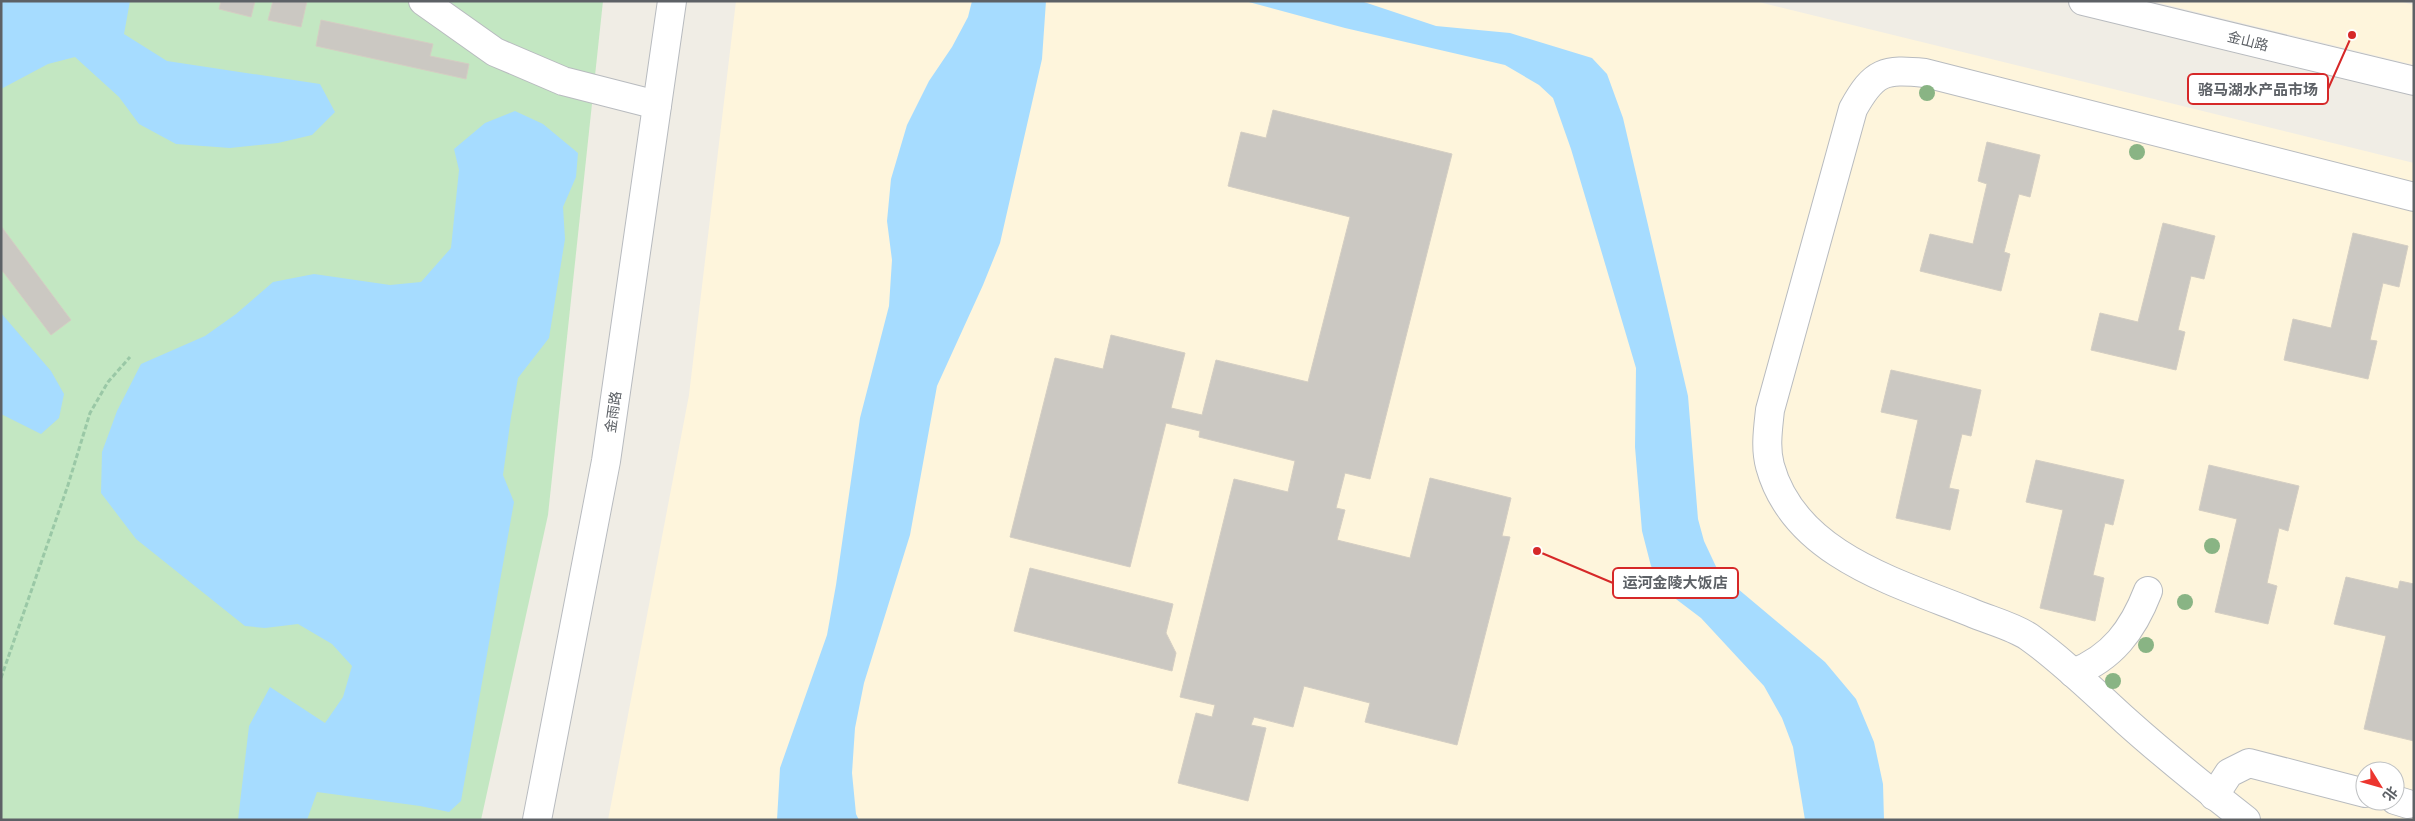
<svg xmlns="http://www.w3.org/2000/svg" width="2415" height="821" viewBox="0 0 2415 821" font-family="Poppins,'Noto Sans SC',sans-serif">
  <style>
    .commercial { fill: #fef5dc; fill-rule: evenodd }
    .green { fill: #c3e7c2 }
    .water { fill: #a6dcff }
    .building { fill: #cbc8c2; stroke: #d4cec3 }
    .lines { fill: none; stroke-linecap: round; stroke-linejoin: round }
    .minor-casing { stroke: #b8bbbf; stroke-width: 30 }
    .path { stroke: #9ac8a6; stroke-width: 3; stroke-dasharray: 5 2.5; stroke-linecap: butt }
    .minor { stroke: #fff; stroke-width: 28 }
    .tree { fill: #89b484 }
    .labels { text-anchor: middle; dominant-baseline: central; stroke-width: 4; stroke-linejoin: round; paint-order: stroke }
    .street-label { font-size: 14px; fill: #5d6166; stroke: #fff }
    .leader { fill: none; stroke: #d62828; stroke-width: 2 }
    .callout-dot { fill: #d62828; stroke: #fff; stroke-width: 2 }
    .callout { fill: #fff; stroke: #d62828; stroke-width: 2 }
    .callout-label { font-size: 15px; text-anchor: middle; font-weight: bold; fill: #5d6166 }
  </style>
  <rect width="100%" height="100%" fill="#f0ede5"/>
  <g class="commercial">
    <path d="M 736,1 L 1755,1 L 2414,163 L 2414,820 L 608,820 L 689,395 ZM 2365,771 L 2395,771 L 2395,801 L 2365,801 Z"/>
    <path d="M 2151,1 L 2399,1 L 2414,5 L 2414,65 Z"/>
  </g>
  <path class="green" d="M 1,1 L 603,1 L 548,515 L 481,820 L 1,820 Z"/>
  <g class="water">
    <path d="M 1,1 L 130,1 L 124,34 L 167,61 L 320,84 L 335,112 L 312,135 L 278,143 L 230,148 L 176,144 L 139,124 L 119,97 L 75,57 L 48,64 L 1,89 Z"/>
    <path d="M 972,1 L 1046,1 L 1042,59 L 1000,243 L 983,285 L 937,386 L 910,535 L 864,683 L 855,728 L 852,773 L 856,814 L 859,820 L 777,820 L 780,768 L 827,635 L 836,585 L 860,418 L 889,306 L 892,260 L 887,221 L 891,179 L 907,125 L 929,81 L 952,47 L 968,17 Z"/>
    <path d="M 1245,1 L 1361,1 L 1436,26 L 1510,33 L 1592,58 L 1607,74 L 1623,118 L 1688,396 L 1698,519 L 1704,541 L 1719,573 L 1825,662 L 1856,699 L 1874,742 L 1883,784 L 1884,820 L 1805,820 L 1793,747 L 1782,718 L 1764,686 L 1701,618 L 1668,593 L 1651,566 L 1642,531 L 1635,447 L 1636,368 L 1571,149 L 1553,98 L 1539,85 L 1505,65 L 1345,28 Z"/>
    <path d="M 515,111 L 543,124 L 578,153 L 576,177 L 563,207 L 565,239 L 549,338 L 518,378 L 511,417 L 503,475 L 514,502 L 461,801 L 449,812 L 420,806 L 317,792 L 307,820 L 238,820 L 249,726 L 270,687 L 325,723 L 343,697 L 352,666 L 332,644 L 298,624 L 265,628 L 245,626 L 136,539 L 101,493 L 102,452 L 117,411 L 141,364 L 205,336 L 236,314 L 273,282 L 314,274 L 390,285 L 421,282 L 451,248 L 459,170 L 454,149 L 485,123 Z"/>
    <path d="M 1,313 L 51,371 L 64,394 L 59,418 L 41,434 L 1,414 Z"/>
  </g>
  <g class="building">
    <path d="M 221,1 L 255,1 L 251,17 L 219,9 Z"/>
    <path d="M 273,1 L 307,1 L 301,27 L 268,20 Z"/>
    <path d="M 321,20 L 433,44 L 430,56 L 469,64 L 466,79 L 316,46 Z"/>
    <path d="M 1273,110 L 1452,154 L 1370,479 L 1345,473 L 1336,508 L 1345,510 L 1337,540 L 1410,558 L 1430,478 L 1511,498 L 1502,536 L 1510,537 L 1457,745 L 1365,722 L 1370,703 L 1304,686 L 1293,727 L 1254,717 L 1251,725 L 1266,728 L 1248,801 L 1178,783 L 1196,713 L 1212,717 L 1215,705 L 1180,697 L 1234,479 L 1288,492 L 1295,461 L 1199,437 L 1200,431 L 1166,423 L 1130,567 L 1010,537 L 1055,358 L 1103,369 L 1111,335 L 1185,353 L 1171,408 L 1202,415 L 1216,360 L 1308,382 L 1350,217 L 1228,186 L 1241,132 L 1266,138 Z"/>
    <path d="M 1987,142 L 2040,155 L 2030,197 L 2019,194 L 2004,252 L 2010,254 L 2001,291 L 1920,271 L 1930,234 L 1973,244 L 1987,184 L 1978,181 Z"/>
    <path d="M 2163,223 L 2215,236 L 2204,279 L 2191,276 L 2178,330 L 2185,332 L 2176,370 L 2091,350 L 2100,313 L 2138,322 Z"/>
    <path d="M 1,226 L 71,320 L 51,335 L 1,269 Z"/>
    <path d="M 2353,233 L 2408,246 L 2399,287 L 2383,283 L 2370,340 L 2377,341 L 2368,379 L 2284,360 L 2293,319 L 2331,328 Z"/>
    <path d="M 1891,370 L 1981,390 L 1971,436 L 1962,434 L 1949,488 L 1959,490 L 1950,530 L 1896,518 L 1918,420 L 1881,412 Z"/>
    <path d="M 2036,460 L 2124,480 L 2113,525 L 2105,523 L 2093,575 L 2104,578 L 2095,621 L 2040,608 L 2063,510 L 2026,502 Z"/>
    <path d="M 2209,465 L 2299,486 L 2288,531 L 2279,528 L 2267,583 L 2277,586 L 2268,624 L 2215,612 L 2237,519 L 2199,510 Z"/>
    <path d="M 1030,568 L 1173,604 L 1166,633 L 1176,653 L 1172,671 L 1014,631 Z"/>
    <path d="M 2346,577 L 2398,589 L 2400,581 L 2414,584 L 2414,741 L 2364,729 L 2386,636 L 2334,624 Z"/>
  </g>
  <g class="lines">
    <defs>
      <g id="minor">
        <path d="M 423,1 L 495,52 L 563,81 L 657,105"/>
        <path d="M 2083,1 L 2414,81"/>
        <path d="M 2073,673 C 2112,658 2133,630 2148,591"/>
        <path d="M 2214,796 L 2229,773 L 2249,763 L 2365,793"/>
        <path d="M 2395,800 L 2408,804"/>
        <path d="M 537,820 L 606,461 L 672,1"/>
        <path d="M 2246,820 C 2205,788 2165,756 2126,721 C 2095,693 2064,662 2029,637 C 2013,626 1988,620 1970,612 C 1895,582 1794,554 1770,466 C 1765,448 1768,429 1770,410 L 1853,109 C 1874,71 1884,69 1925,73 L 2414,197"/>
      </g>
    </defs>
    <use href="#minor" class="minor-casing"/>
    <path class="path" d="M 1,678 L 68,485 L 90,413 L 108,382 L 130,357"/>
    <use href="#minor" class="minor"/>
  </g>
  <g class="tree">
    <circle cx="1927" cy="93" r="8"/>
    <circle cx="2137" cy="152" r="8"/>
    <circle cx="2212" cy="546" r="8"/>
    <circle cx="2185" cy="602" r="8"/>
    <circle cx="2146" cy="645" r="8"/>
    <circle cx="2113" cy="681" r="8"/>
  </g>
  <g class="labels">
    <g class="street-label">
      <text transform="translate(2248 41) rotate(14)">金山路</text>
      <text transform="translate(613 412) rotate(-82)">金雨路</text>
    </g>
  </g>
  <path class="leader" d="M2352 35L2328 89M1537 551L1613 583"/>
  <g class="callout-dot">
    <circle cx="2352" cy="35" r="5"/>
    <circle cx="1537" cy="551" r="5"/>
  </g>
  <g class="callout">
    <rect x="2188" y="74" width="140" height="30" rx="5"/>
    <rect x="1613" y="568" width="125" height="30" rx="5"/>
  </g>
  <g class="callout-label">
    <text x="2258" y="95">骆马湖水产品市场</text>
    <text x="1675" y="588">运河金陵大饭店</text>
  </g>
  <rect width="2415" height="821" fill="none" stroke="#5d6166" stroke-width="5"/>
  <g transform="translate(2380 786) rotate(127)"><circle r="24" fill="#ffffff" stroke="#bec0c2"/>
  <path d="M0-4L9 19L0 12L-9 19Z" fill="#ec362f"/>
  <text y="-8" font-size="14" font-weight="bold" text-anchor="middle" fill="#5d6166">北</text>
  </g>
</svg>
